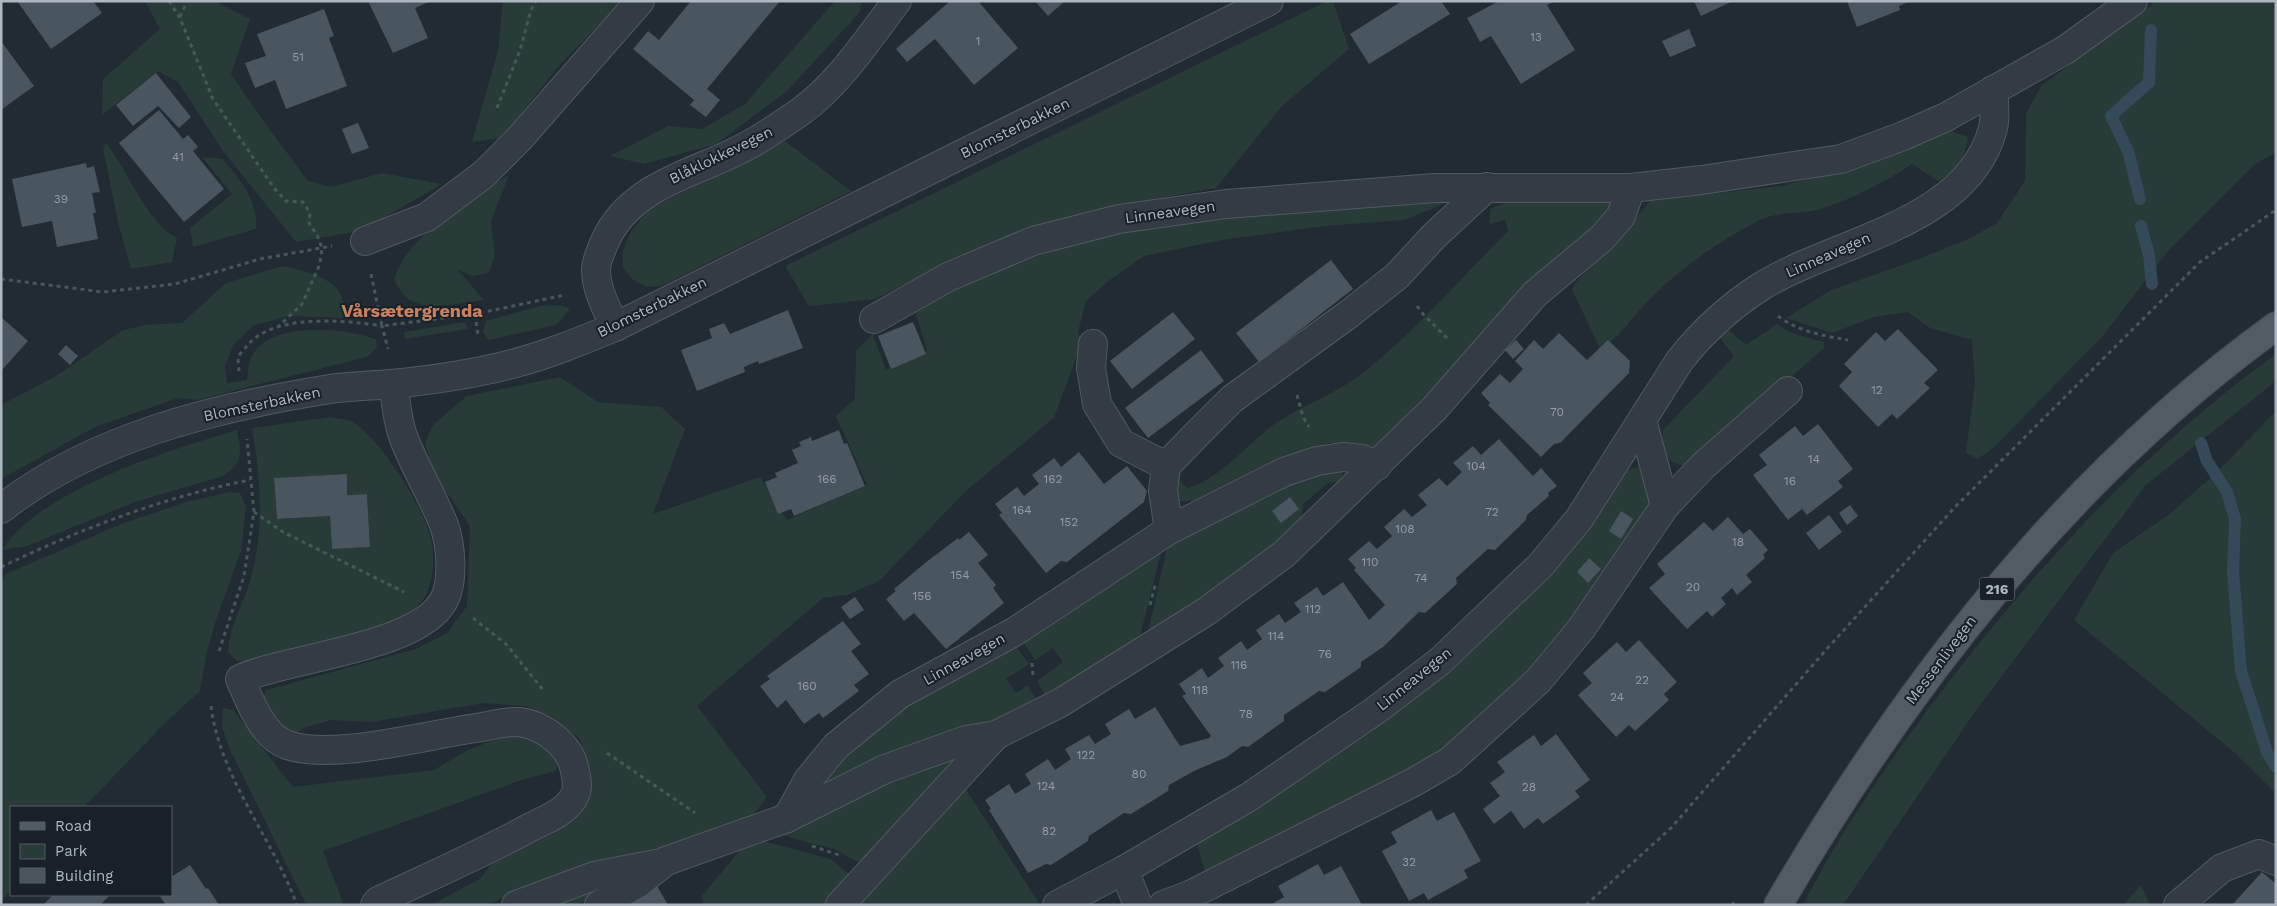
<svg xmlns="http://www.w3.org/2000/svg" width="2277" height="906" viewBox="0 0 2277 906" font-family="'Work Sans',sans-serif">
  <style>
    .green { fill: #283b38; fill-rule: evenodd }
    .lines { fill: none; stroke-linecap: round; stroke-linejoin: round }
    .stream { stroke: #354959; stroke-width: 12 }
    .building { fill: #49555f }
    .minor-casing { stroke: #515a62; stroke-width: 30 }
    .major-casing { stroke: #3d454d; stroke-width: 30 }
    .path { stroke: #465858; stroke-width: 3; stroke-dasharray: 4 4; stroke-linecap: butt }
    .minor { stroke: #333c44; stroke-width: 28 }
    .major { stroke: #515b64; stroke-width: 28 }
    .labels { text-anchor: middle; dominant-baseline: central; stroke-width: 4; stroke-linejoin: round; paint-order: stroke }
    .number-label { font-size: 12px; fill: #949ea8 }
    .shield { fill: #192128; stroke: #818a93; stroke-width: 1 }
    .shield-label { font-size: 14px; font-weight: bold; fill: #adb7c1 }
    .street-label { font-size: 15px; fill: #adb7c1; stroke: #192128 }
    .quarter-label { font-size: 18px; font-weight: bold; fill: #c88161; stroke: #192128 }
  </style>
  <rect width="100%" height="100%" fill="#202b33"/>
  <g class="green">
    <path d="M 145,1 L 214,1 L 250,19 L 231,74 L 259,115 L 308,181 L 331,187 L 382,173 L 442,184 L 375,223 L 354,232 L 296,242 L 223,151 L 178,82 L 158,71 L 102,115 L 103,79 L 160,29 Z"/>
    <path d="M 503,1 L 622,1 L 557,68 L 502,138 L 472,142 L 498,51 Z"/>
    <path d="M 835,1 L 862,1 L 859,13 L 787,91 L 716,144 L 644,164 L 610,156 L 668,126 L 702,129 L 745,104 Z"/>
    <path d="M 1327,1 L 1333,1 L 1349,49 L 1282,106 L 1216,188 L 1127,204 L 972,251 L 875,299 L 809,306 L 785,266 Z"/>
    <path d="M 2156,1 L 2276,1 L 2276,152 L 2254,165 L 2169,250 L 2102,337 L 1993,448 L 1978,459 L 1966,453 L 1975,382 L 1972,340 L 1930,328 L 1908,312 L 1874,317 L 1832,333 L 1786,318 L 1831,290 L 1922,258 L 1968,239 L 1997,223 L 2025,181 L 2026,114 L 2041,86 Z"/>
    <path d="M 1950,131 L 1968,137 C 1964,162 1958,168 1938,181 L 1912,164 C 1883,183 1853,199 1820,209 C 1797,216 1780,209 1754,223 C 1717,243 1681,268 1651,298 C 1634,315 1620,336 1601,350 L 1572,290 L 1576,282 L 1615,243 L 1650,201 L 1781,186 L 1843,170 Z"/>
    <path d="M 785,141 L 851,191 L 661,286 L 647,287 L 633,280 L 623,268 L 623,251 L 630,233 L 640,220 L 651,208 Z"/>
    <path d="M 106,143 C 129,171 145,221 177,238 L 172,262 L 131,269 L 118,222 L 103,148 Z"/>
    <path d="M 202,157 L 223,159 C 240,180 258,199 256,229 L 193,247 L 190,228 L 232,194 Z"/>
    <path d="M 509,175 L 491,221 L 495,257 L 488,273 L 472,276 L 457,269 L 484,300 C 461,303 420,314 403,294 C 400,290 397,285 394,280 C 405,236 472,199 509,175 Z"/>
    <path d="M 1450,197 L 1443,204 L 1404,220 L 1324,226 L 1222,240 L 1144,256 L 1107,282 L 1086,301 L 1078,332 L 1082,342 L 1054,418 L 968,489 L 879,581 L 847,595 L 823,598 L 697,706 L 767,797 L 747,823 L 675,851 L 527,888 L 486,905 L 431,905 L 480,879 L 493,862 L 552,834 L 567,824 L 586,800 L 591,771 L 580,739 L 551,716 L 525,706 L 484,703 L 371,722 L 331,720 L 304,728 L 288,739 L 272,727 L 263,698 L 266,690 L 416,649 L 447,633 L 467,606 L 470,526 L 434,474 L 425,443 L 433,425 L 467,396 L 560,377 L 598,402 L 661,407 L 685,429 L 653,514 L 760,477 L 787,520 L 867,485 L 836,416 L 855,399 L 856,351 L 873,334 L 886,370 L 927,351 L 914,307 L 1032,250 L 1185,216 Z"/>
    <path d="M 1509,201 L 1612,202 L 1589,236 L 1522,293 L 1473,344 L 1376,450 L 1329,443 L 1310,450 L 1215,496 L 1192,501 L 1179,501 L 1172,486 L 1177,470 L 1180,481 L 1187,488 C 1214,483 1247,446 1269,428 C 1299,406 1335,395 1364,372 C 1417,330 1460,279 1508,231 L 1505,220 L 1489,224 L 1490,209 Z"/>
    <path d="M 282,266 C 301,270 332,276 341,295 C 344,301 345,310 347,318 L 289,316 L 254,325 L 234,344 L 225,366 L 227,383 L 247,380 C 248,373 248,363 251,357 C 271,320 343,328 376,339 L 377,347 L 367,357 L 197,400 L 178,398 L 95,427 L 1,479 L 1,405 L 56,376 L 123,330 L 145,325 L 182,323 L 226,283 Z"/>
    <path d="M 557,305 L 568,307 L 569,311 L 556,325 L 489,340 L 483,332 L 486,321 L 540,306 Z"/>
    <path d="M 465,322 L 468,329 L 405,339 L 404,332 Z"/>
    <path d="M 1777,324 L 1791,333 L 1824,342 L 1824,348 L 1691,465 C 1666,467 1662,453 1663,430 L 1734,356 L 1719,337 L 1729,330 L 1746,345 Z"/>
    <path d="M 2276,354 L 2276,381 L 2146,485 L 1977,709 L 1843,905 L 1803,905 C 1839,834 1884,769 1931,705 C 2029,575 2143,450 2276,354 Z"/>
    <path d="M 2276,411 L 2276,794 L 2235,753 L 2074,620 L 2113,553 L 2171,513 L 2219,470 Z"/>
    <path d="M 331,417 C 338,419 347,419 353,422 C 381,439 427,512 432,544 C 435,560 433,586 423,600 C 413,612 394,624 379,629 C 339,643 292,651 250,662 L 237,661 L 228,652 C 229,628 241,609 248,587 C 265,535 261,480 252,428 ZM 346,474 L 347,495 L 367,494 L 370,547 L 332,549 L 330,516 L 277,519 L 274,478 Z"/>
    <path d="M 237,430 C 242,453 243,466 220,477 L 135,502 L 27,546 L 2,550 C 41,489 170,450 237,430 Z"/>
    <path d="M 1637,467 L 1648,477 L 1650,507 L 1568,627 L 1523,684 L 1439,756 L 1205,872 L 1196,839 L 1323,758 L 1625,471 Z"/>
    <path d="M 1341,469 L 1343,475 L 1339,482 L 1328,483 L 1303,504 L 1301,521 C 1253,563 1201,598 1148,633 L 1168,543 L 1287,479 Z"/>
    <path d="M 229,492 L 240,493 L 246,507 L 241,551 L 217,617 L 207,651 L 200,691 L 166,722 L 84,807 L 11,807 L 11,890 L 1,902 L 1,582 L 6,574 L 121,524 L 186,502 Z"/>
    <path d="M 1163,545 L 1139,640 L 1046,697 L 1037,681 L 1063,662 L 1053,648 L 1035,660 L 1019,636 Z"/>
    <path d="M 1012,640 L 1029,664 L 1006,679 L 1016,693 L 1028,685 L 1037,702 L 1004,719 L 834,783 L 828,781 L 826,776 L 883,717 Z"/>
    <path d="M 223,708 L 233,710 L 293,787 L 434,770 L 466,751 L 513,732 L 542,736 L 558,756 L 556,771 L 525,779 L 323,851 L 344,905 L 306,905 L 228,745 L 222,727 Z"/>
    <path d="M 952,757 L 953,763 L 866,862 L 858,862 L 836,850 L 774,833 L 911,765 Z"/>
    <path d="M 962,783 L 1040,905 L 845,905 Z"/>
    <path d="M 763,841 L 831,859 L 849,874 L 845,884 L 824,905 L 704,905 L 701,897 L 746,843 Z"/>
    <path d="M 2141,885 L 2150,905 L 2123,905 Z"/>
    <path d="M 609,886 L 578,905 L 542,905 Z"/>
  </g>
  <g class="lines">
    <g class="stream">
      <path d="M 2140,199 L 2128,151 L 2111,116 L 2149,82 L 2151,30"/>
      <path d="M 2141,226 L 2149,255 L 2152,284"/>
      <path d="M 2201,443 L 2207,461 L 2227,492 L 2235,519 L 2233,571 L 2241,671 L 2267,752 L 2276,767"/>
    </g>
  </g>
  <g class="building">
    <path d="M 17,1 L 93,1 L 102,13 L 51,49 Z"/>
    <path d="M 368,1 L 431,1 L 415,8 L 428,38 L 393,53 Z"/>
    <path d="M 691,1 L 780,1 L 707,89 L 720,100 L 706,117 L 690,105 L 694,100 L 633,49 L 648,31 L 659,40 Z"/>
    <path d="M 950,1 L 978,1 L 1018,48 L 974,85 L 935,39 L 907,62 L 896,49 Z"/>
    <path d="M 1035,1 L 1065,1 L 1048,16 Z"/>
    <path d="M 1402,1 L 1441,1 L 1450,14 L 1369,64 L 1350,34 Z"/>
    <path d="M 1499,1 L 1556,1 L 1547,5 L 1575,50 L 1521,84 L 1491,36 L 1480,42 L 1467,18 Z"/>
    <path d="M 1694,1 L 1733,1 L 1701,16 Z"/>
    <path d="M 1847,1 L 1911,1 L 1899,6 L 1900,10 L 1857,27 Z"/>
    <path d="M 324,9 L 334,36 L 329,38 L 347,86 L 286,109 L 275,80 L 255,88 L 245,63 L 266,56 L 257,34 Z"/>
    <path d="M 1689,29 L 1696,46 L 1670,57 L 1662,41 Z"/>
    <path d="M 1,41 L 34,86 L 1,110 Z"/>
    <path d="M 156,73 L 191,117 L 179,128 L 158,106 L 133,126 L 116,105 Z"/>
    <path d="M 159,110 L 183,139 L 188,135 L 198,147 L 193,151 L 224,189 L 184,222 L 119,143 Z"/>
    <path d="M 358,123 L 369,148 L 352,154 L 342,129 Z"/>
    <path d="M 86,163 L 87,168 L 94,166 L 100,192 L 92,193 L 96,213 L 93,213 L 98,239 L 57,247 L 52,221 L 22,227 L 12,179 Z"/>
    <path d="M 1331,260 L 1353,289 L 1259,362 L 1236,333 Z"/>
    <path d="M 788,310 L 803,348 L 759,364 L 758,361 L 744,367 L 745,372 L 697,391 L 681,350 L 712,338 L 709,329 L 724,323 L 730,334 Z"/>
    <path d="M 1173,312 L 1195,339 L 1132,389 L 1110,361 Z"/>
    <path d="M 1,317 L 28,341 L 1,371 Z"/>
    <path d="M 913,322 L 926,354 L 891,369 L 878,336 Z"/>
    <path d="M 1898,329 L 1938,370 L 1924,383 L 1930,388 L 1897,419 L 1892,414 L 1878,427 L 1839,386 L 1852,372 L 1844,364 L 1876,332 L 1885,341 Z"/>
    <path d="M 1559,333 L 1587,360 L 1608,340 L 1630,361 L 1629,373 L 1560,443 L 1554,444 L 1541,457 L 1488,405 L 1490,403 L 1481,393 L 1500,374 L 1510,383 L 1523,369 L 1515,361 L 1534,340 L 1543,349 Z"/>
    <path d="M 1516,340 L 1524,349 L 1513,359 L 1505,350 Z"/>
    <path d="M 66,345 L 78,356 L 70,365 L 58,354 Z"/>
    <path d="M 1201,350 L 1224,381 L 1148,438 L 1125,408 Z"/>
    <path d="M 1818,424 L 1853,469 L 1838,481 L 1843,487 L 1807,515 L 1802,509 L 1788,520 L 1753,475 L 1767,465 L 1759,455 L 1795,426 L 1803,436 Z"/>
    <path d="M 839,430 L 844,444 L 847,443 L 865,486 L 794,516 L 791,509 L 778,514 L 765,482 L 777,477 L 775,473 L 798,463 L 792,450 L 801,446 L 799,442 L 811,437 L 812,441 Z"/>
    <path d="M 1499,439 L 1533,476 L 1541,468 L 1557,486 L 1548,493 L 1549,496 L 1527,515 L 1526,520 L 1495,550 L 1488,549 L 1456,578 L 1457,584 L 1425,613 L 1419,612 L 1383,647 L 1361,662 L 1361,667 L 1325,692 L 1319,691 L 1284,715 L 1284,721 L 1248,747 L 1242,746 L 1227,757 L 1194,771 L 1169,785 L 1168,791 L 1131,814 L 1124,813 L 1089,836 L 1088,841 L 1051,865 L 1046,864 L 1028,873 L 989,810 L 991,809 L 985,800 L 1009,784 L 1015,794 L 1031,784 L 1025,774 L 1048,759 L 1055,770 L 1071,759 L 1065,749 L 1089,735 L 1095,744 L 1111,734 L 1105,724 L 1129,709 L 1135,719 L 1155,707 L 1180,746 L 1209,738 L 1211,736 L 1182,696 L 1186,694 L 1179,684 L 1202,668 L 1208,678 L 1224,666 L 1218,658 L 1241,641 L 1247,650 L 1262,639 L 1256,630 L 1279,614 L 1285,623 L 1301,612 L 1294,603 L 1317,587 L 1323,596 L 1343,582 L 1369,620 L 1385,605 L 1354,570 L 1356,568 L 1348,559 L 1369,541 L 1377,549 L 1392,536 L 1384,527 L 1404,509 L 1412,517 L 1427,505 L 1418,495 L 1439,478 L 1447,486 L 1462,472 L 1453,463 L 1473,446 L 1481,455 Z"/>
    <path d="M 1079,452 L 1104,484 L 1127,466 L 1147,491 L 1144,502 L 1067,562 L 1061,561 L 1046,573 L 999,515 L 1002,513 L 995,504 L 1017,487 L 1024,496 L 1039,484 L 1032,475 L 1054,458 L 1061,467 Z"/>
    <path d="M 347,474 L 347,495 L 367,494 L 370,547 L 332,549 L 330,516 L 277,519 L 274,478 Z"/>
    <path d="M 1290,497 L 1299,509 L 1281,523 L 1272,511 Z"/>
    <path d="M 1850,505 L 1858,516 L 1847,525 L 1839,513 Z"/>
    <path d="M 1621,511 L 1633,519 L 1621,539 L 1609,531 Z"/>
    <path d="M 1829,515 L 1842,532 L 1819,550 L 1806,533 Z"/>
    <path d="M 1728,517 L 1743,534 L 1750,529 L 1768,550 L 1763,555 L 1765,558 L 1746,575 L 1752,582 L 1737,595 L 1732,588 L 1721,598 L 1726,604 L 1712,617 L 1707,611 L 1687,629 L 1649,588 L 1665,574 L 1657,564 L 1704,522 L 1713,531 Z"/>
    <path d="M 969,532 L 988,555 L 978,563 L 996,585 L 993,588 L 1004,603 L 946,649 L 914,613 L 904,621 L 886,599 L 896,591 L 894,589 L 925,563 L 958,538 L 959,540 Z"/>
    <path d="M 1589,558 L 1601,569 L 1588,583 L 1577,572 Z"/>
    <path d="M 855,597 L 864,610 L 850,619 L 841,607 Z"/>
    <path d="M 843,621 L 861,644 L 851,651 L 869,674 L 854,685 L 859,691 L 823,718 L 819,713 L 804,724 L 786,700 L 777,708 L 760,686 L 770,679 L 767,676 Z"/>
    <path d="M 1639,640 L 1677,682 L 1664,694 L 1669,700 L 1635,731 L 1629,725 L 1616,737 L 1578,695 L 1592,683 L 1583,673 L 1617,642 L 1626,652 Z"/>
    <path d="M 1556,734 L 1590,780 L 1575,791 L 1580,797 L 1543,824 L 1538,818 L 1524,829 L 1511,811 L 1494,824 L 1483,809 L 1500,796 L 1490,783 L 1505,772 L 1497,762 L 1534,735 L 1541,746 Z"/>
    <path d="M 1431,810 L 1437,821 L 1454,812 L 1481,861 L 1464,870 L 1468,878 L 1428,900 L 1424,893 L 1409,901 L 1382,851 L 1397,843 L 1391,832 Z"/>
    <path d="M 1318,864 L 1324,875 L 1341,866 L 1362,905 L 1270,905 L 1284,897 L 1278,886 Z"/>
    <path d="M 190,865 L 206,889 L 208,888 L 219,905 L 166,905 L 159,895 L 171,895 L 171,877 Z"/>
    <path d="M 2262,872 L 2276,884 L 2276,905 L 2232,905 Z"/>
    <path d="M 657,886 L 668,905 L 626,905 Z"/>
    <path d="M 53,895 L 110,895 L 100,905 L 43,905 Z"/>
  </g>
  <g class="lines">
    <defs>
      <g id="minor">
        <path d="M 365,241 L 427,217 L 484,174 L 518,140 L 640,1"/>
        <path d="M 874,319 L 948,277 L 1033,241 L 1119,219 L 1226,204 L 1435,188 L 1631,188 L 1702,180 L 1841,159 L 1903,136 L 1946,117 L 2065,50 L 2133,1"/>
        <path d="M 615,327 C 607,309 596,290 596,270 C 596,260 602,249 605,241 C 630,186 690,175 739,150 C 761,139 780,126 800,112 C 839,84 868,39 897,1"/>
        <path d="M 1093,344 L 1091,368 L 1097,404 L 1121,443 L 1166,466"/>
        <path d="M 1642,420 L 1665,506"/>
        <path d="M 1,509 C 91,438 213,408 324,390 C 347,386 370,386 392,384 C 432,380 473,374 512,364 C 547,355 581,341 615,327 L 1269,1"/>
        <path d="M 1169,530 L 1163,491 L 1166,466 L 1194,437 L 1232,399 L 1349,314 L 1397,276 L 1434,236 L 1487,187"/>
        <path d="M 787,818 L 808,780 L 836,746 L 900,694 L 1014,632 L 1169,530 L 1284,472 L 1317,461 L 1343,457 L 1362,459 L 1377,466"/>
        <path d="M 1124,870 L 1138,905"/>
        <path d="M 375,905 L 378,901 C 429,877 481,854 531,827 C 545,820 563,813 572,800 C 579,791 577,782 575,771 C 571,746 544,725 519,722 C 507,721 493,725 482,727 C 430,734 335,761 287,745 C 262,736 250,701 240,679 C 289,657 419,648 444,600 C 454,581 451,545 444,525 C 432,495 414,466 403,436 C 397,420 396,400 393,384"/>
        <path d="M 516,905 L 594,876 L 656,864"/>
        <path d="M 599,905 L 637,884 L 666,861 L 787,818 L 885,769 L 966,740 L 996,735"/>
        <path d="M 840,905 L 996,735 L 1060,703 L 1207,611 L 1284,554 L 1434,409 L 1535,294 L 1602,238 L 1621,216 L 1631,188"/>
        <path d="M 1057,905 L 1124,870 L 1249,797 L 1376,710 L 1439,662 L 1540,566 L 1579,519 L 1680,360 C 1704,330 1730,306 1762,286 C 1834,241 1969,224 1993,128 C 1996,116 1994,103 1993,90"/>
        <path d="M 1163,905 L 1190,895 L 1414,782 L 1450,761 L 1538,681 L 1581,629 L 1665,506 L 1703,466 L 1788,391"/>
        <path d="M 2178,905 L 2222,868 L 2259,854 L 2276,861"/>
      </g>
      <path id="major" d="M 1778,905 C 1907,684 2067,477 2276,326"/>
    </defs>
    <use href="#minor" class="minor-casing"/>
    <use href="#major" class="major-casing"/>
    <g class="path">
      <path d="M 169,1 L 180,18 L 213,99 L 274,188 L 286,201 L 303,202 L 310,213 L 309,223 L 317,235 L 322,248 L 320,264 L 302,304 L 279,326"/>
      <path d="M 180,17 L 187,1"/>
      <path d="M 497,108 L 520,50 L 531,10 L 536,1"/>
      <path d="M 371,274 L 382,326 L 475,314 L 565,295"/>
      <path d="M 1,279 L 103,292 L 175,284 L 260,259 L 332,246"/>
      <path d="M 1417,306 L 1423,314 L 1448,339"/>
      <path d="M 475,314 L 478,335"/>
      <path d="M 1778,316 C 1797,331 1824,336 1848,340"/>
      <path d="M 239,371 C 239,367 237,360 239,356 C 240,353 244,349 246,347 C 272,313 344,320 382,326 L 388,349"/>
      <path d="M 1297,395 L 1303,417 L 1309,427"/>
      <path d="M 254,512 L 283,532 L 404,592"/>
      <path d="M 1,567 C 81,529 163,497 250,480"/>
      <path d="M 1150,605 L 1156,582"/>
      <path d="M 473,618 L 507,645 L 543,690"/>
      <path d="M 219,651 L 244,576 L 254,512 L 247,439"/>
      <path d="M 1032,663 L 1033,676"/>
      <path d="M 211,706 C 220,778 272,837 297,905"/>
      <path d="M 607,753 L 695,813"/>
      <path d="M 812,846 L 839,855"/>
      <path d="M 1586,905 L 1671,828 L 1825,651 L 1956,506 L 2200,262 L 2276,210"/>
      <path d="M 1732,905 L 1734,902"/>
    </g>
    <use href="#minor" class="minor"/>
    <use href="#major" class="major"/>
  </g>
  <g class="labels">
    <g class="number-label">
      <text x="1536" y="37">13</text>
      <text x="978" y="41">1</text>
      <text x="298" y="57">51</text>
      <text x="178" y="157">41</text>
      <text x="61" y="199">39</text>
      <text x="1877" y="390">12</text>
      <text x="1557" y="412">70</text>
      <text x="1814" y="459">14</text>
      <text x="1476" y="466">104</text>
      <text x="827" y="479">166</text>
      <text x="1053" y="479">162</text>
      <text x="1790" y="481">16</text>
      <text x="1022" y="510">164</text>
      <text x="1492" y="512">72</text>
      <text x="1069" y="522">152</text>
      <text x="1405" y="529">108</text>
      <text x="1738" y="542">18</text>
      <text x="1370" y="562">110</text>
      <text x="960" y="575">154</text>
      <text x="1421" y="578">74</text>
      <text x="1693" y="587">20</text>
      <text x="922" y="596">156</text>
      <text x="1313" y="609">112</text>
      <text x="1276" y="636">114</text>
      <text x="1325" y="654">76</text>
      <text x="1239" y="665">116</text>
      <text x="1642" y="680">22</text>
      <text x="807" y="686">160</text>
      <text x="1200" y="690">118</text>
      <text x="1617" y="697">24</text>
      <text x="1246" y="714">78</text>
      <text x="1086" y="755">122</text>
      <text x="1139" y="774">80</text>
      <text x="1046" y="786">124</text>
      <text x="1529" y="787">28</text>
      <text x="1049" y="831">82</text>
      <text x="1409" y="862">32</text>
    </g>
    <rect class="shield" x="1979.5" y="577.5" width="35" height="23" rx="4"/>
    <g class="shield-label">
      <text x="1997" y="589">216</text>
    </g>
    <g class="street-label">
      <text transform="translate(1015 128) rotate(-26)">Blomsterbakken</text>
      <text transform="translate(721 155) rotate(-26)">Blåklokkevegen</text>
      <text transform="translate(1170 212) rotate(-8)">Linneavegen</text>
      <text transform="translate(1828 255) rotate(-24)">Linneavegen</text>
      <text transform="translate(652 307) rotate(-26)">Blomsterbakken</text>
      <text transform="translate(262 404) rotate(-12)">Blomsterbakken</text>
      <text transform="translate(964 659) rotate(-29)">Linneavegen</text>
      <text transform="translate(1941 660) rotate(-53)">Messenlivegen</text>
      <text transform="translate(1414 679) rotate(-39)">Linneavegen</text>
    </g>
    <g class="quarter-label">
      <text x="412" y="310">Vårsætergrenda</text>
    </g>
  </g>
  <rect width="2277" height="906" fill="none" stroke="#adb7c1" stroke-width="5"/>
  <rect x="10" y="806" width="162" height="90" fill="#192128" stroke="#545d65"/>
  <rect x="20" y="822" width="25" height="8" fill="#515b64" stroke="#545d65"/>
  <text x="55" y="831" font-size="15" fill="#adb7c1">Road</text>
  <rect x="20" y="844" width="25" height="15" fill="#283b38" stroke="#545d65"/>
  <text x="55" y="856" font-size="15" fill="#adb7c1">Park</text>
  <rect x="20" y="868" width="25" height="15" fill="#49555f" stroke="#545d65"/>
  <text x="55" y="881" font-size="15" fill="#adb7c1">Building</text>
</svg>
